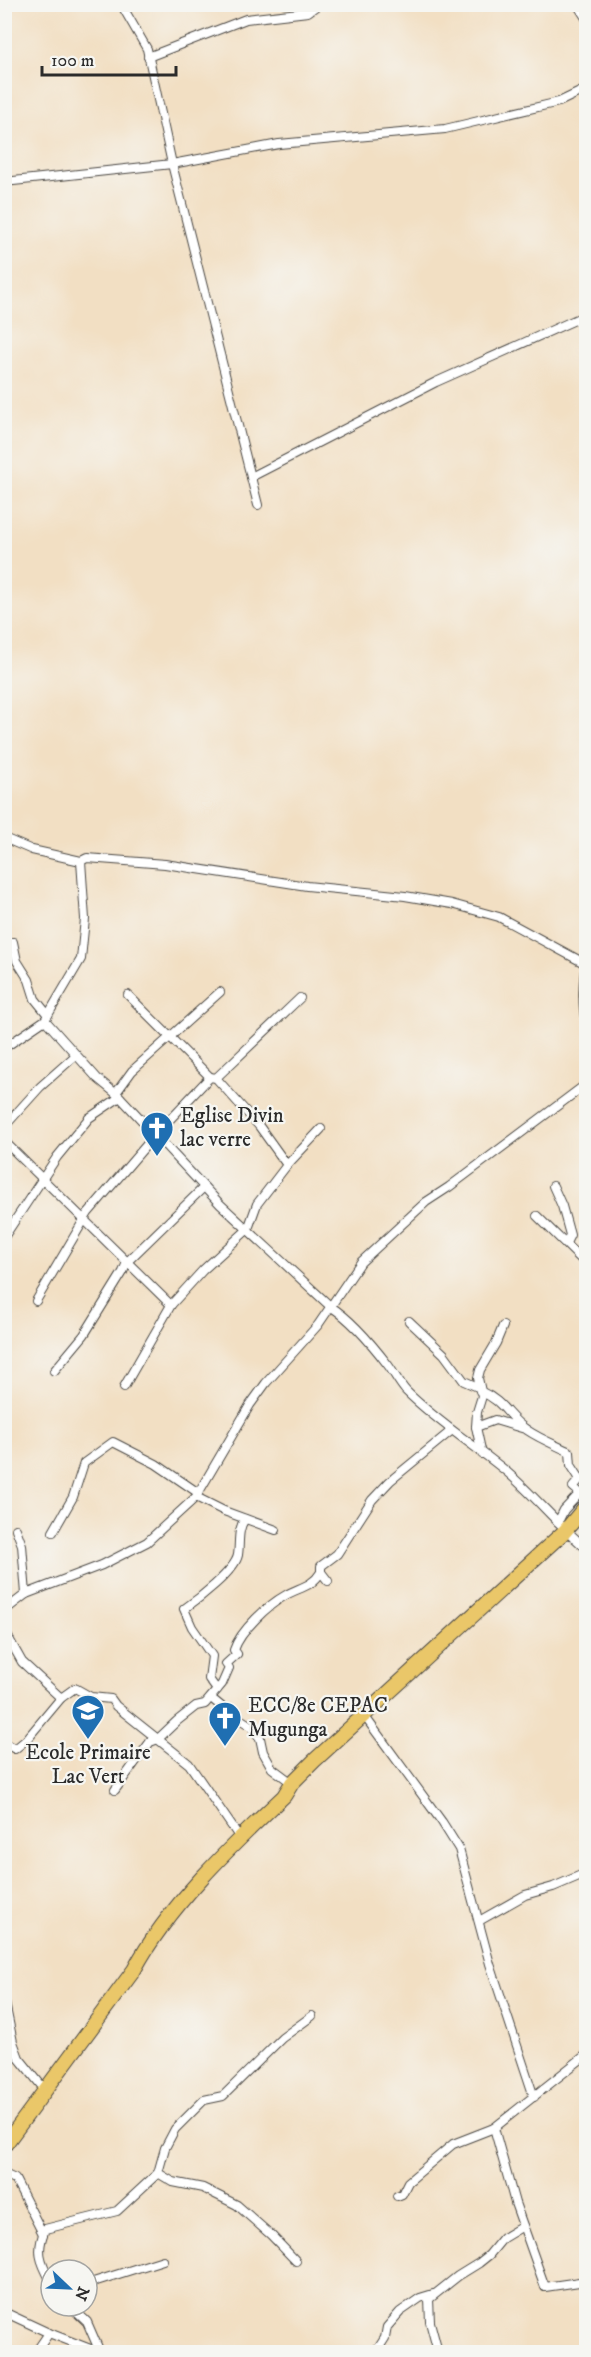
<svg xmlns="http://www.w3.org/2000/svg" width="591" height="2357" viewBox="0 0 591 2357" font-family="'IM FELL DW Pica',serif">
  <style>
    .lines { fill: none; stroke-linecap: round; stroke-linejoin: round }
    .minor-casing { stroke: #494642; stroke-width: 10 }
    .trunk-casing { stroke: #494642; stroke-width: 16 }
    .minor { stroke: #fff; stroke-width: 8 }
    .trunk { stroke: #eac769; stroke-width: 14 }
    .labels { text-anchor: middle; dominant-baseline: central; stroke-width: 4.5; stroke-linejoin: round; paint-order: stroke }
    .poi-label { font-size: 21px; fill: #2b2b2b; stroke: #f6f6f2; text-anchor: start }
  </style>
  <rect width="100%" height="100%" fill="#f6f6f2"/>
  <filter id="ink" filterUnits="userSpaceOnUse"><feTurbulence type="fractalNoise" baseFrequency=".0167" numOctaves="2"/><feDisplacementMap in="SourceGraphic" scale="12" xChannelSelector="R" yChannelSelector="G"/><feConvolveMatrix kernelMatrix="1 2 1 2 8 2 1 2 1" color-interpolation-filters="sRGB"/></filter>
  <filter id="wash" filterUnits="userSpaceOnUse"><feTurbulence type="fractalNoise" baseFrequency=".008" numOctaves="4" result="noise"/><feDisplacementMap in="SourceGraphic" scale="24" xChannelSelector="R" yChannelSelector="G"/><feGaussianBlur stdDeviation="1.35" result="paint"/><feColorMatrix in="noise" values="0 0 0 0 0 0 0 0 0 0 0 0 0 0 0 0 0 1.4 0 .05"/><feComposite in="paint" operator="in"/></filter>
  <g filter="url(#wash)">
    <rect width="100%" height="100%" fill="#f2dfc3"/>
  </g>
  <g filter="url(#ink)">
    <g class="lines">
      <defs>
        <g id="minor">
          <path d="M 121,4 L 147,49 L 172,164 L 258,505"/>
          <path d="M 577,4 L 586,18"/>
          <path d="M 148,57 L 246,19 L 308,12 L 319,4"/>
          <path d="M 4,182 L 172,164 L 279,144 L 445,129 L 559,102 L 586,89"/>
          <path d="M 251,477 L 436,382 L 586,315"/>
          <path d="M 4,838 L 32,850 L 81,861 L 87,858 L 165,864 L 307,886 L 405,896 L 452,904 L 499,917 L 586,964"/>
          <path d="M 81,861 L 85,919 L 81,959 L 45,1020 L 97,1078 L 120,1097 L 220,1204 L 330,1306 C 352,1320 372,1344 388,1365 C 394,1373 399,1383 406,1391 C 437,1422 473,1444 507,1472 C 535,1496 558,1525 586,1548"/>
          <path d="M 13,942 L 17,961 L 29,980 L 35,999 L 48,1015"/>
          <path d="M 586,964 C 583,980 582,1006 586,1022"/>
          <path d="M 128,995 L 210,1077"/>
          <path d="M 4,1048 L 45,1020"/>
          <path d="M 216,1078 L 300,998"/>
          <path d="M 116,1093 L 132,1071 L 220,992"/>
          <path d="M 4,1127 L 40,1087 L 76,1055"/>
          <path d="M 4,1141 L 171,1305"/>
          <path d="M 553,1186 L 562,1206 L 570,1235 L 566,1243"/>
          <path d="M 537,1216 L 586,1264"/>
          <path d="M 4,1237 L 57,1157 L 89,1118 L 120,1097"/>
          <path d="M 36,1301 L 88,1213 L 155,1135 L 210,1077 L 216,1078 L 259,1126 L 287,1165"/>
          <path d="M 409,1321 L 444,1354 L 464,1381 L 480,1388"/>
          <path d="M 54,1371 L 84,1335 L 123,1272 L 127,1262 L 204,1187"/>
          <path d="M 124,1387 L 171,1305 L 203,1270 L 248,1229 L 257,1204 L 287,1165 L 321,1129"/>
          <path d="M 480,1391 C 505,1402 507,1417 527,1430 C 540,1439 556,1445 570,1452 L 571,1465 L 580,1479 L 573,1487 L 580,1493 L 564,1510 L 558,1522"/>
          <path d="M 476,1427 L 495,1420 L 525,1429"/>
          <path d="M 482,1454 L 476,1427 L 477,1412 L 482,1396 L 478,1378 L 480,1370 L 496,1343 L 503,1326"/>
          <path d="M 196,1497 L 224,1511 L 276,1530"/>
          <path d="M 16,1529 L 22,1545 L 26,1594"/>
          <path d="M 53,1532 L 73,1497 L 84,1463 L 113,1442 L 156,1464 L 197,1492"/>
          <path d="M 328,1581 L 321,1572 L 321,1566 L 337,1554 L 372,1500 L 390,1481 L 451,1431"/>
          <path d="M 4,1611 L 26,1594 L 102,1565 L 147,1542 L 196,1497 L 250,1405 L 266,1383 L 318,1325 L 361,1262 L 426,1202 L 449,1187 L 581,1088 L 586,1086"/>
          <path d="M 4,1630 L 22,1662 L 61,1698 L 75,1688 L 91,1697 L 111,1699 L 116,1706 L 189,1764 L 240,1838"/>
          <path d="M 217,1690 L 209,1679 L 212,1656 L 192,1627 L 184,1609 C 197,1600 235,1571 238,1555 C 240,1542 237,1530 245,1519"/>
          <path d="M 211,1698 L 227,1711 L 251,1726 L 260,1738 L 263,1752 L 272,1768 L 292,1783"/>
          <path d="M 363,1714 L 442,1822 L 459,1849 L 490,1964 L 534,2097"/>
          <path d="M 4,1743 L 15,1749 L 26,1740 L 61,1698"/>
          <path d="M 115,1790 L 150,1742 L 158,1739 L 177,1721 L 196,1706 L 205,1704 L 222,1684 L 229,1668 L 226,1664 L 237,1654 L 234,1650 C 240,1631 268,1605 286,1595 C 300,1587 312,1587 321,1572"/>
          <path d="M 479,1921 L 525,1895 L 553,1887 L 586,1873"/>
          <path d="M 4,1998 L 13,2042 L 19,2058 L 45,2090"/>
          <path d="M 586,2055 L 494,2128 L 515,2203 L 545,2287 L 586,2281"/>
          <path d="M 158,2173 L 173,2182 L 203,2188 L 237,2205 L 271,2235 L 296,2261"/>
          <path d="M 4,2174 L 15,2179 L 43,2234"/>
          <path d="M 397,2196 L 402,2194 L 408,2182 L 453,2144 L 494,2128"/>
          <path d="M 51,2281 C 40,2261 36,2251 45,2229 L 117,2211 L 158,2173 L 165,2148 L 175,2129 L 204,2100 L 223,2096 L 282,2038 L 312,2016"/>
          <path d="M 87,2284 L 163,2260"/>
          <path d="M 70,2306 L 87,2322 L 100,2352"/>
          <path d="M 4,2312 L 49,2333 L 98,2352"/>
          <path d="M 36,2352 L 49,2333"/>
          <path d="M 376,2352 L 385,2338 L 387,2327 L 400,2312 L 420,2298 L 433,2294"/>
          <path d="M 438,2352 L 430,2322 L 429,2299 L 458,2276 L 479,2263 L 489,2255 L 503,2238 L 523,2226"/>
        </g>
        <path id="trunk" d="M 4,2146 L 134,1970 C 168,1906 231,1846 284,1796 L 292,1783 L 315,1760 L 565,1531 L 586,1506"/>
      </defs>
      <use href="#minor" class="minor-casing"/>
      <use href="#trunk" class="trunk-casing"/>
      <use href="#minor" class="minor"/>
      <use href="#trunk" class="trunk"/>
    </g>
  </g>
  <defs>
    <symbol id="church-pin" viewBox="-11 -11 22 30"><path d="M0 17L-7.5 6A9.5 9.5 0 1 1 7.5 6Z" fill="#1f6fb2" stroke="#f6f6f2"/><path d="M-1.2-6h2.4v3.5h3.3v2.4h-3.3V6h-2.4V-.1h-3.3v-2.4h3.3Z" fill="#fff"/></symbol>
    <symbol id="school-pin" viewBox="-11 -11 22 30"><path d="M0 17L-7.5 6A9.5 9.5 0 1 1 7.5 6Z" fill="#1f6fb2" stroke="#f6f6f2"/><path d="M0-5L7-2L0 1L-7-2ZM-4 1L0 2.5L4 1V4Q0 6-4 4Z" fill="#fff"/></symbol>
  </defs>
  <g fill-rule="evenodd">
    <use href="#church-pin" x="138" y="1109" width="38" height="52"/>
    <use href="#school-pin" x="69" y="1692" width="38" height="52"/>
    <use href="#church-pin" x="206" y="1699" width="38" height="52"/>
  </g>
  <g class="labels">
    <g class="poi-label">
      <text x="180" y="1116">Eglise Divin<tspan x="180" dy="24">lac verre</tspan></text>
      <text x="248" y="1706">ECC/8e CEPAC<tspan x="248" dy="24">Mugunga</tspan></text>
      <text x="88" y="1753" text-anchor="middle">Ecole Primaire<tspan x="88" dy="24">Lac Vert</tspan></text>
    </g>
  </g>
  <rect width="591" height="2357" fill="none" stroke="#f6f6f2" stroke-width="24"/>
  <g transform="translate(69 2288) rotate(113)"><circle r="28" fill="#f6f6f2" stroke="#a5a5a2" stroke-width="1.5"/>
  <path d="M0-4.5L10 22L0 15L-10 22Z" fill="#1f6fb2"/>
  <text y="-9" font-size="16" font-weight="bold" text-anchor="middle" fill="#2b2b2b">N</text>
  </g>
  <path d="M42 66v9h134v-9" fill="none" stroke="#2b2b2b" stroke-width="3"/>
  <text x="51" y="66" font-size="18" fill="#2b2b2b" stroke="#f6f6f2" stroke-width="4.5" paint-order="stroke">100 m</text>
</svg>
